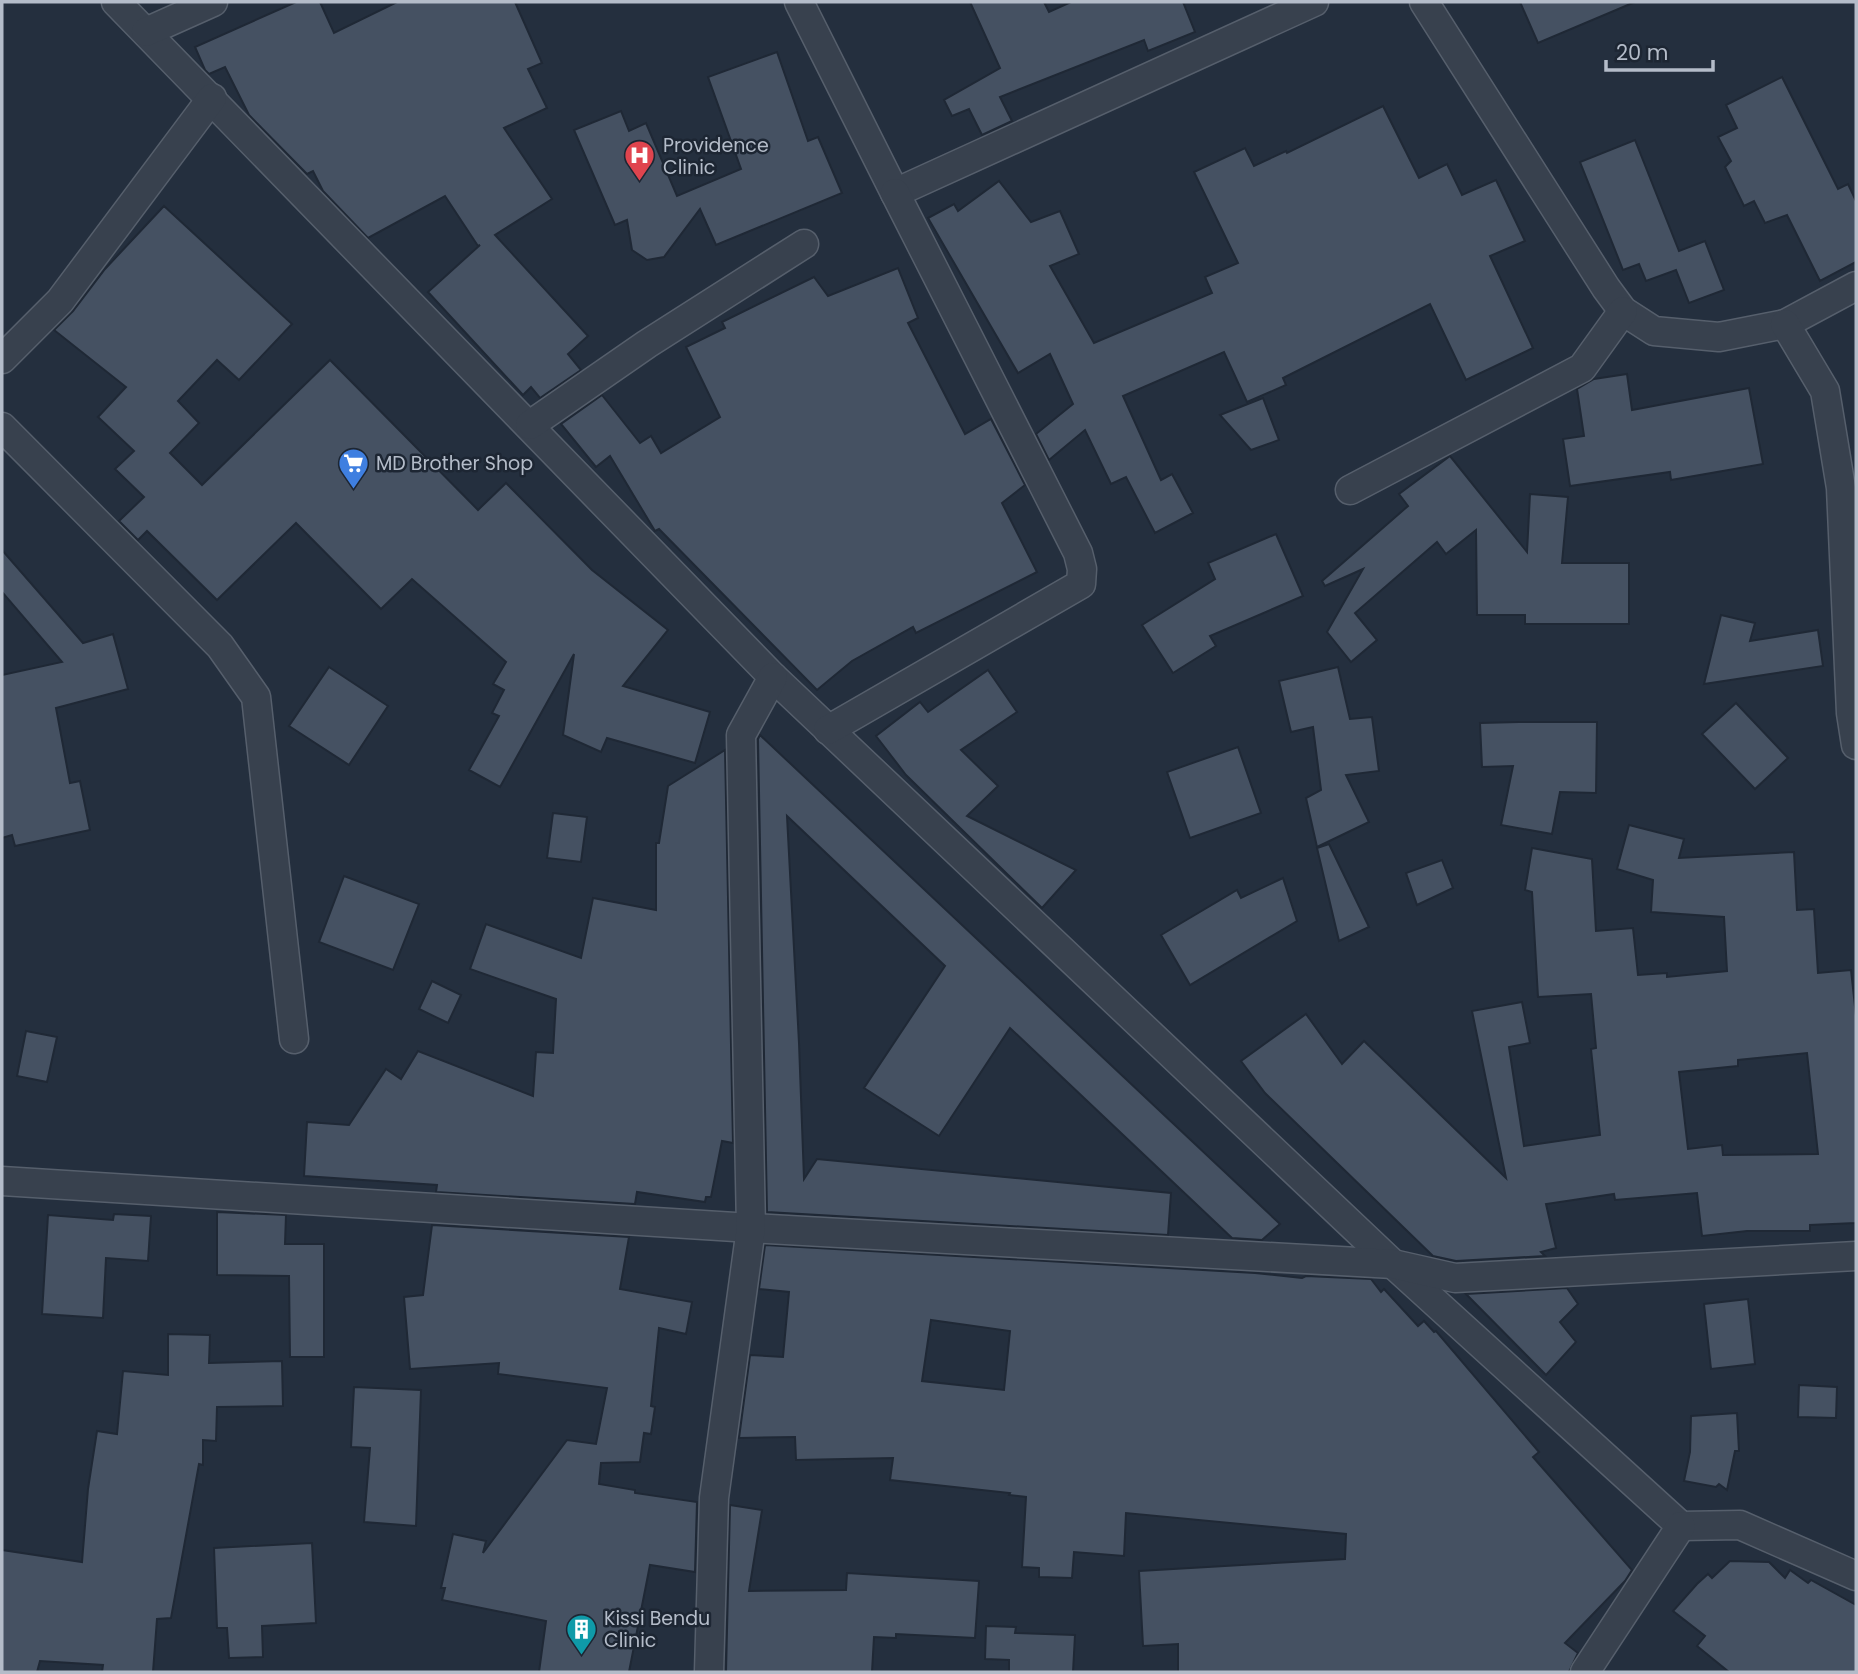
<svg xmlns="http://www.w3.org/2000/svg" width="1858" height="1674" viewBox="0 0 1858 1674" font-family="Poppins,sans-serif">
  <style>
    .building { fill: #455162; stroke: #1f2835; stroke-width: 2; fill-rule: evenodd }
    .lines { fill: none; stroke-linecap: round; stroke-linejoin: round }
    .minor-casing { stroke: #565f6c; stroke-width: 31 }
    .minor { stroke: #38414e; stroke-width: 28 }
    .labels { text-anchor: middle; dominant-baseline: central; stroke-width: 5; stroke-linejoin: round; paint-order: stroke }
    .poi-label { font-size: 19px; fill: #b4bcc9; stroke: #1d2633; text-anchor: start }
  </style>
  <rect width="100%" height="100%" fill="#242f3e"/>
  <g class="building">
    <path d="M 296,2 L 320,2 L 334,33 L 397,2 L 515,2 L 542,63 L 528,69 L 547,108 L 504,128 L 552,199 L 495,235 L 588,336 L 568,354 L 581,370 L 540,398 L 531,387 L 523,395 L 428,292 L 480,245 L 478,246 L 445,196 L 368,238 L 323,191 L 313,171 L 307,174 L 249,115 L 225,67 L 209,74 L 205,70 L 195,47 Z"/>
    <path d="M 970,2 L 1044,2 L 1049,12 L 1071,2 L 1183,2 L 1195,32 L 1148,51 L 1144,40 L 1000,97 L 1012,121 L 982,135 L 969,109 L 952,116 L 944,100 L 1000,68 Z"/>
    <path d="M 1520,2 L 1635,2 L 1538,43 Z"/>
    <path d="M 777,52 L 808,141 L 818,137 L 842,193 L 716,245 L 700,209 L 664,257 L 647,260 L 632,250 L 627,220 L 615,225 L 574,130 L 621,111 L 629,131 L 646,123 L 677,196 L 741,169 L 708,77 Z"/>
    <path d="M 1782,77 L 1838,189 L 1848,184 L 1856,201 L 1856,262 L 1820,281 L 1787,215 L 1765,223 L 1754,201 L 1744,206 L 1725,167 L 1731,161 L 1718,137 L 1737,128 L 1726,105 Z"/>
    <path d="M 1383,106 L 1419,178 L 1447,164 L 1462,195 L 1496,180 L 1525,241 L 1490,256 L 1533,348 L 1466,380 L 1430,304 L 1283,378 L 1286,385 L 1247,402 L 1224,352 L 1123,396 L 1161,480 L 1172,474 L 1193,513 L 1155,533 L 1126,477 L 1111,484 L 1085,430 L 1049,460 L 1036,434 L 1073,404 L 1050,354 L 1018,373 L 928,218 L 954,204 L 958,211 L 999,181 L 1031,222 L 1060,211 L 1079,254 L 1050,266 L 1094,343 L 1212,293 L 1205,277 L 1238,263 L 1194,172 L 1245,148 L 1254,166 L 1286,151 L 1287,153 Z"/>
    <path d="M 1635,140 L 1679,251 L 1705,241 L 1724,290 L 1689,303 L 1676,270 L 1646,281 L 1639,264 L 1623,270 L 1580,162 Z"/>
    <path d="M 164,206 L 292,324 L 239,380 L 217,360 L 178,401 L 199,423 L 170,453 L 202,485 L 330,360 L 478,510 L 506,483 L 592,570 L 668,630 L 623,686 L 710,712 L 695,763 L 607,738 L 601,752 L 563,735 L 574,654 L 500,787 L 469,770 L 499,716 L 492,713 L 504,690 L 493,684 L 506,662 L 412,579 L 381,609 L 296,523 L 217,600 L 147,531 L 138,540 L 119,521 L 144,497 L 115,469 L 134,451 L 98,417 L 126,387 L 54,330 L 73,311 L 105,269 Z"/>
    <path d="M 898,268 L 918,318 L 908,323 L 965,434 L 991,419 L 1025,485 L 1002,503 L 1037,572 L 916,633 L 913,627 L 852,661 L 817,690 L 659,529 L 655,531 L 610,456 L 596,467 L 561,424 L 602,395 L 640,443 L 651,436 L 661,453 L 720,417 L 686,347 L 725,328 L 722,322 L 814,277 L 828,296 Z"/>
    <path d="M 1627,374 L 1632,410 L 1749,388 L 1763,464 L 1671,480 L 1670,472 L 1570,486 L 1563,439 L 1584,436 L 1577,389 L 1594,379 Z"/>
    <path d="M 1263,398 L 1279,440 L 1251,450 L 1220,415 Z"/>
    <path d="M 1450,456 L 1527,552 L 1530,494 L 1568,497 L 1562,563 L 1629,563 L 1629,624 L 1525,624 L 1525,615 L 1477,615 L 1476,530 L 1446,554 L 1437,542 L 1355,613 L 1377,640 L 1351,662 L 1327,632 L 1363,569 L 1325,586 L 1322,581 L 1408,506 L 1399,494 Z"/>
    <path d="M 1276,534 L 1303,596 L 1210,636 L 1216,646 L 1173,673 L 1142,625 L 1215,579 L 1208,563 Z"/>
    <path d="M 2,550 L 83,643 L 113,634 L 128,689 L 56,708 L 70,783 L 80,781 L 90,830 L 15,846 L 12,835 L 2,838 L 2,675 L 62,662 L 2,592 Z"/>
    <path d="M 1721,615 L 1755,623 L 1750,641 L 1818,630 L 1823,666 L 1704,684 Z"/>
    <path d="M 329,667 L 388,706 L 349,765 L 289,726 Z"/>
    <path d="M 1338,667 L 1350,719 L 1372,717 L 1379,771 L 1346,775 L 1369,822 L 1317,847 L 1306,798 L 1321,790 L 1313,727 L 1291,732 L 1279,681 Z"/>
    <path d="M 988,670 L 1017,712 L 961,750 L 998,786 L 967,816 L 1076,870 L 1042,908 L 906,775 L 876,736 L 920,702 L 928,712 Z"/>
    <path d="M 1736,703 L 1788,758 L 1755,789 L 1702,734 Z"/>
    <path d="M 1519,722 L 1597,722 L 1596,793 L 1560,792 L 1552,834 L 1501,825 L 1513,766 L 1482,767 L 1480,723 Z"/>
    <path d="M 760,735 L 1280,1224 L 1262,1240 L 1232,1238 L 1010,1028 L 939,1136 L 864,1088 L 945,966 L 787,816 L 799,1043 L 804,1179 L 817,1159 L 1171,1193 L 1168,1235 L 767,1212 L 758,739 Z"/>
    <path d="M 1238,747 L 1261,813 L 1190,838 L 1167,772 Z"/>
    <path d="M 725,750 L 733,1143 L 722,1141 L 711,1197 L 706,1197 L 705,1202 L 637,1192 L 635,1204 L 436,1192 L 437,1185 L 304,1176 L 307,1122 L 349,1125 L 386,1069 L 401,1079 L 418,1051 L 533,1096 L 536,1052 L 553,1053 L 556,999 L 470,969 L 486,924 L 581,958 L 593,898 L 656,910 L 656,843 L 659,843 L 668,786 Z"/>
    <path d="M 553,813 L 587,817 L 581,862 L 547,858 Z"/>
    <path d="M 1629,825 L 1684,839 L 1679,858 L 1794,852 L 1797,910 L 1814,909 L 1818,973 L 1851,970 L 1856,1016 L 1856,1223 L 1810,1225 L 1810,1231 L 1747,1231 L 1702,1236 L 1697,1193 L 1615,1200 L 1614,1194 L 1546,1204 L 1556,1248 L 1541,1252 L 1545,1256 L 1456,1261 L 1433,1256 L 1265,1093 L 1241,1061 L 1306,1014 L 1342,1064 L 1364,1041 L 1506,1178 L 1472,1011 L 1522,1002 L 1530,1043 L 1509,1047 L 1524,1146 L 1600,1135 L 1591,1049 L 1596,1048 L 1591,994 L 1538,997 L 1532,892 L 1525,890 L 1532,848 L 1592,859 L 1596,931 L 1633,928 L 1638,975 L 1667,973 L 1667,977 L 1727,971 L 1724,917 L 1651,912 L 1653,880 L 1617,869 ZM 1807,1053 L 1818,1154 L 1723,1155 L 1722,1145 L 1688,1149 L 1679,1072 L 1738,1066 L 1738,1060 Z"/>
    <path d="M 1329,844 L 1369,927 L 1339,941 L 1317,848 Z"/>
    <path d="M 1442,860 L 1453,888 L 1417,905 L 1406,873 Z"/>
    <path d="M 344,876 L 419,904 L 393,970 L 319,942 Z"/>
    <path d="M 1283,878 L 1297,921 L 1190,985 L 1161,935 L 1237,890 L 1241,898 Z"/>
    <path d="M 432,981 L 461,995 L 448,1023 L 419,1009 Z"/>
    <path d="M 26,1031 L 57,1037 L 47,1082 L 17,1076 Z"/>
    <path d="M 217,1212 L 286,1215 L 285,1244 L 324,1244 L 324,1357 L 290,1357 L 289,1276 L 217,1275 Z"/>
    <path d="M 114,1214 L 151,1216 L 148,1261 L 106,1258 L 103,1318 L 42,1314 L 48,1215 L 113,1220 Z"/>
    <path d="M 432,1225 L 629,1237 L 620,1289 L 692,1302 L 686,1334 L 659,1328 L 651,1406 L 655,1407 L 651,1434 L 644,1433 L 640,1462 L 601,1463 L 599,1484 L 635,1490 L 635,1493 L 697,1502 L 695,1572 L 650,1565 L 629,1672 L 539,1672 L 546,1621 L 442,1600 L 445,1588 L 441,1588 L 453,1534 L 486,1541 L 483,1553 L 567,1440 L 596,1444 L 607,1388 L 498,1374 L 499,1363 L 410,1369 L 404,1297 L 423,1295 Z"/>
    <path d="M 765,1245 L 1255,1273 L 1302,1278 L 1306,1276 L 1371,1279 L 1381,1292 L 1384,1289 L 1418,1326 L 1424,1321 L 1434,1332 L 1436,1331 L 1539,1452 L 1533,1457 L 1632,1570 L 1625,1581 L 1565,1643 L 1578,1653 L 1569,1672 L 1178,1672 L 1178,1644 L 1143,1646 L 1139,1571 L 1345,1559 L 1346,1534 L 1126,1513 L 1124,1556 L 1074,1552 L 1072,1578 L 1039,1577 L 1039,1568 L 1022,1567 L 1026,1497 L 1009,1495 L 1010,1493 L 890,1480 L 893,1458 L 796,1460 L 795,1437 L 739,1438 L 750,1355 L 783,1357 L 789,1292 L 759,1289 ZM 931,1320 L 1010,1331 L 1004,1390 L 922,1381 Z"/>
    <path d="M 1567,1288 L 1578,1304 L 1560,1322 L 1576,1342 L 1546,1375 L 1466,1294 Z"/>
    <path d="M 1748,1299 L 1755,1364 L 1711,1369 L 1704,1304 Z"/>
    <path d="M 168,1334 L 210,1335 L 209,1363 L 282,1361 L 283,1406 L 217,1407 L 216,1441 L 203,1440 L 203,1465 L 199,1464 L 171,1618 L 157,1619 L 153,1672 L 102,1672 L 103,1665 L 40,1661 L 37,1672 L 2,1672 L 2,1550 L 82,1562 L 88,1489 L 97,1431 L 117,1434 L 123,1371 L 168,1375 Z"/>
    <path d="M 1799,1385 L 1837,1387 L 1836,1418 L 1798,1417 Z"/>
    <path d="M 354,1387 L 421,1390 L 416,1526 L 364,1522 L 370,1448 L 351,1447 Z"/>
    <path d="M 1737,1413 L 1739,1451 L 1735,1451 L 1727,1490 L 1719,1484 L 1716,1487 L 1684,1481 L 1690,1452 L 1691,1416 Z"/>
    <path d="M 730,1505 L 762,1510 L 749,1591 L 846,1590 L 847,1573 L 979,1581 L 975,1638 L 896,1634 L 896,1638 L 874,1637 L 872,1672 L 726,1672 Z"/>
    <path d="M 312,1543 L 316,1623 L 262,1626 L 263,1657 L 229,1658 L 227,1628 L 217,1628 L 214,1548 Z"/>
    <path d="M 1730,1561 L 1769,1562 L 1785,1578 L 1790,1570 L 1808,1583 L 1811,1580 L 1856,1605 L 1856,1672 L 1729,1672 L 1697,1646 L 1705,1636 L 1673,1611 L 1697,1584 L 1708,1574 L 1712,1578 Z"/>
    <path d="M 986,1626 L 1016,1627 L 1015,1633 L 1075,1635 L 1073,1672 L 1009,1672 L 1009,1660 L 985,1659 Z"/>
  </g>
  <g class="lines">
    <defs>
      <g id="minor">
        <path d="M 116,2 L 773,677 L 1393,1264 L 1681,1526 L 1740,1525 L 1856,1576"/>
        <path d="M 799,2 L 895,193 L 1314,2"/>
        <path d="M 1424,2 L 1606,288 L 1623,311 L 1654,331 L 1719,337 L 1785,324 L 1856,286"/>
        <path d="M 146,32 L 213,2"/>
        <path d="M 1785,324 L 1825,391 L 1841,488 L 1851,713 L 1856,745"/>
        <path d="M 2,359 L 60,301 L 212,98"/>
        <path d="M 530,425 L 647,344 L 804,244"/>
        <path d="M 2,427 L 220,646 L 256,697 L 294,1039"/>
        <path d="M 1350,490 L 1582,368 L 1623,311"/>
        <path d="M 828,730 L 1081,584 L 1082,569 L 1078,553 L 895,193"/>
        <path d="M 2,1181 L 751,1228 L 1393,1264 L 1455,1278 L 1856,1256"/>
        <path d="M 709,1672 L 714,1498 L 751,1228 L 741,735 L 773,677"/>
        <path d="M 1585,1672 L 1681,1526"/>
      </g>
    </defs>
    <use href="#minor" class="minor-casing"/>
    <use href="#minor" class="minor"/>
  </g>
  <defs>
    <symbol id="hospital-pin" viewBox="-11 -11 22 30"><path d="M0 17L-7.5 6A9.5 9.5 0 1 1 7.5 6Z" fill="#e0444e" stroke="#1d2633"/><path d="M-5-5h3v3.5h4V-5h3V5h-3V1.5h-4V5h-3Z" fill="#fff"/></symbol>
    <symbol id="supermarket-pin" viewBox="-11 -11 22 30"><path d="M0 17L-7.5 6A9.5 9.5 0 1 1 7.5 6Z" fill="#3f7fe0" stroke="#1d2633"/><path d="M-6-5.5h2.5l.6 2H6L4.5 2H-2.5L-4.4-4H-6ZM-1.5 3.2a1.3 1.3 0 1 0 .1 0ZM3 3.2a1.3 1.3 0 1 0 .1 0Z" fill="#fff"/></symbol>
    <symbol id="building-pin" viewBox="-11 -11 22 30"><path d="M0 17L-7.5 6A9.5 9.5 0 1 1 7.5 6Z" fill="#0f9aa8" stroke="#1d2633"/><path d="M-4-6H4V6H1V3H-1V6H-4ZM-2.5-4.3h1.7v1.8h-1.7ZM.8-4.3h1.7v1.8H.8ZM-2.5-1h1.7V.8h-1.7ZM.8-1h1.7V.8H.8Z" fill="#fff"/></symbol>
  </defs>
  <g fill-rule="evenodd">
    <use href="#hospital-pin" x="622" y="138" width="35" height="47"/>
    <use href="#supermarket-pin" x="336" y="446" width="35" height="47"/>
    <use href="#building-pin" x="564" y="1612" width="35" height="47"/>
  </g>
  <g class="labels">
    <g class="poi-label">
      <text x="663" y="145">Providence<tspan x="663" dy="22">Clinic</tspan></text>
      <text x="376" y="463">MD Brother Shop</text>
      <text x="604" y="1618">Kissi Bendu<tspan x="604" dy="22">Clinic</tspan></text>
    </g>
  </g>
  <rect width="1858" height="1674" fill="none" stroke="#b4bcc9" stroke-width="7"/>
  <path d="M1606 60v10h107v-10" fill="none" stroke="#b4bcc9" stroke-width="3.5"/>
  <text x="1616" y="60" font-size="21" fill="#b4bcc9" stroke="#1d2633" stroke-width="5" paint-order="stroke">20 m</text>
</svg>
